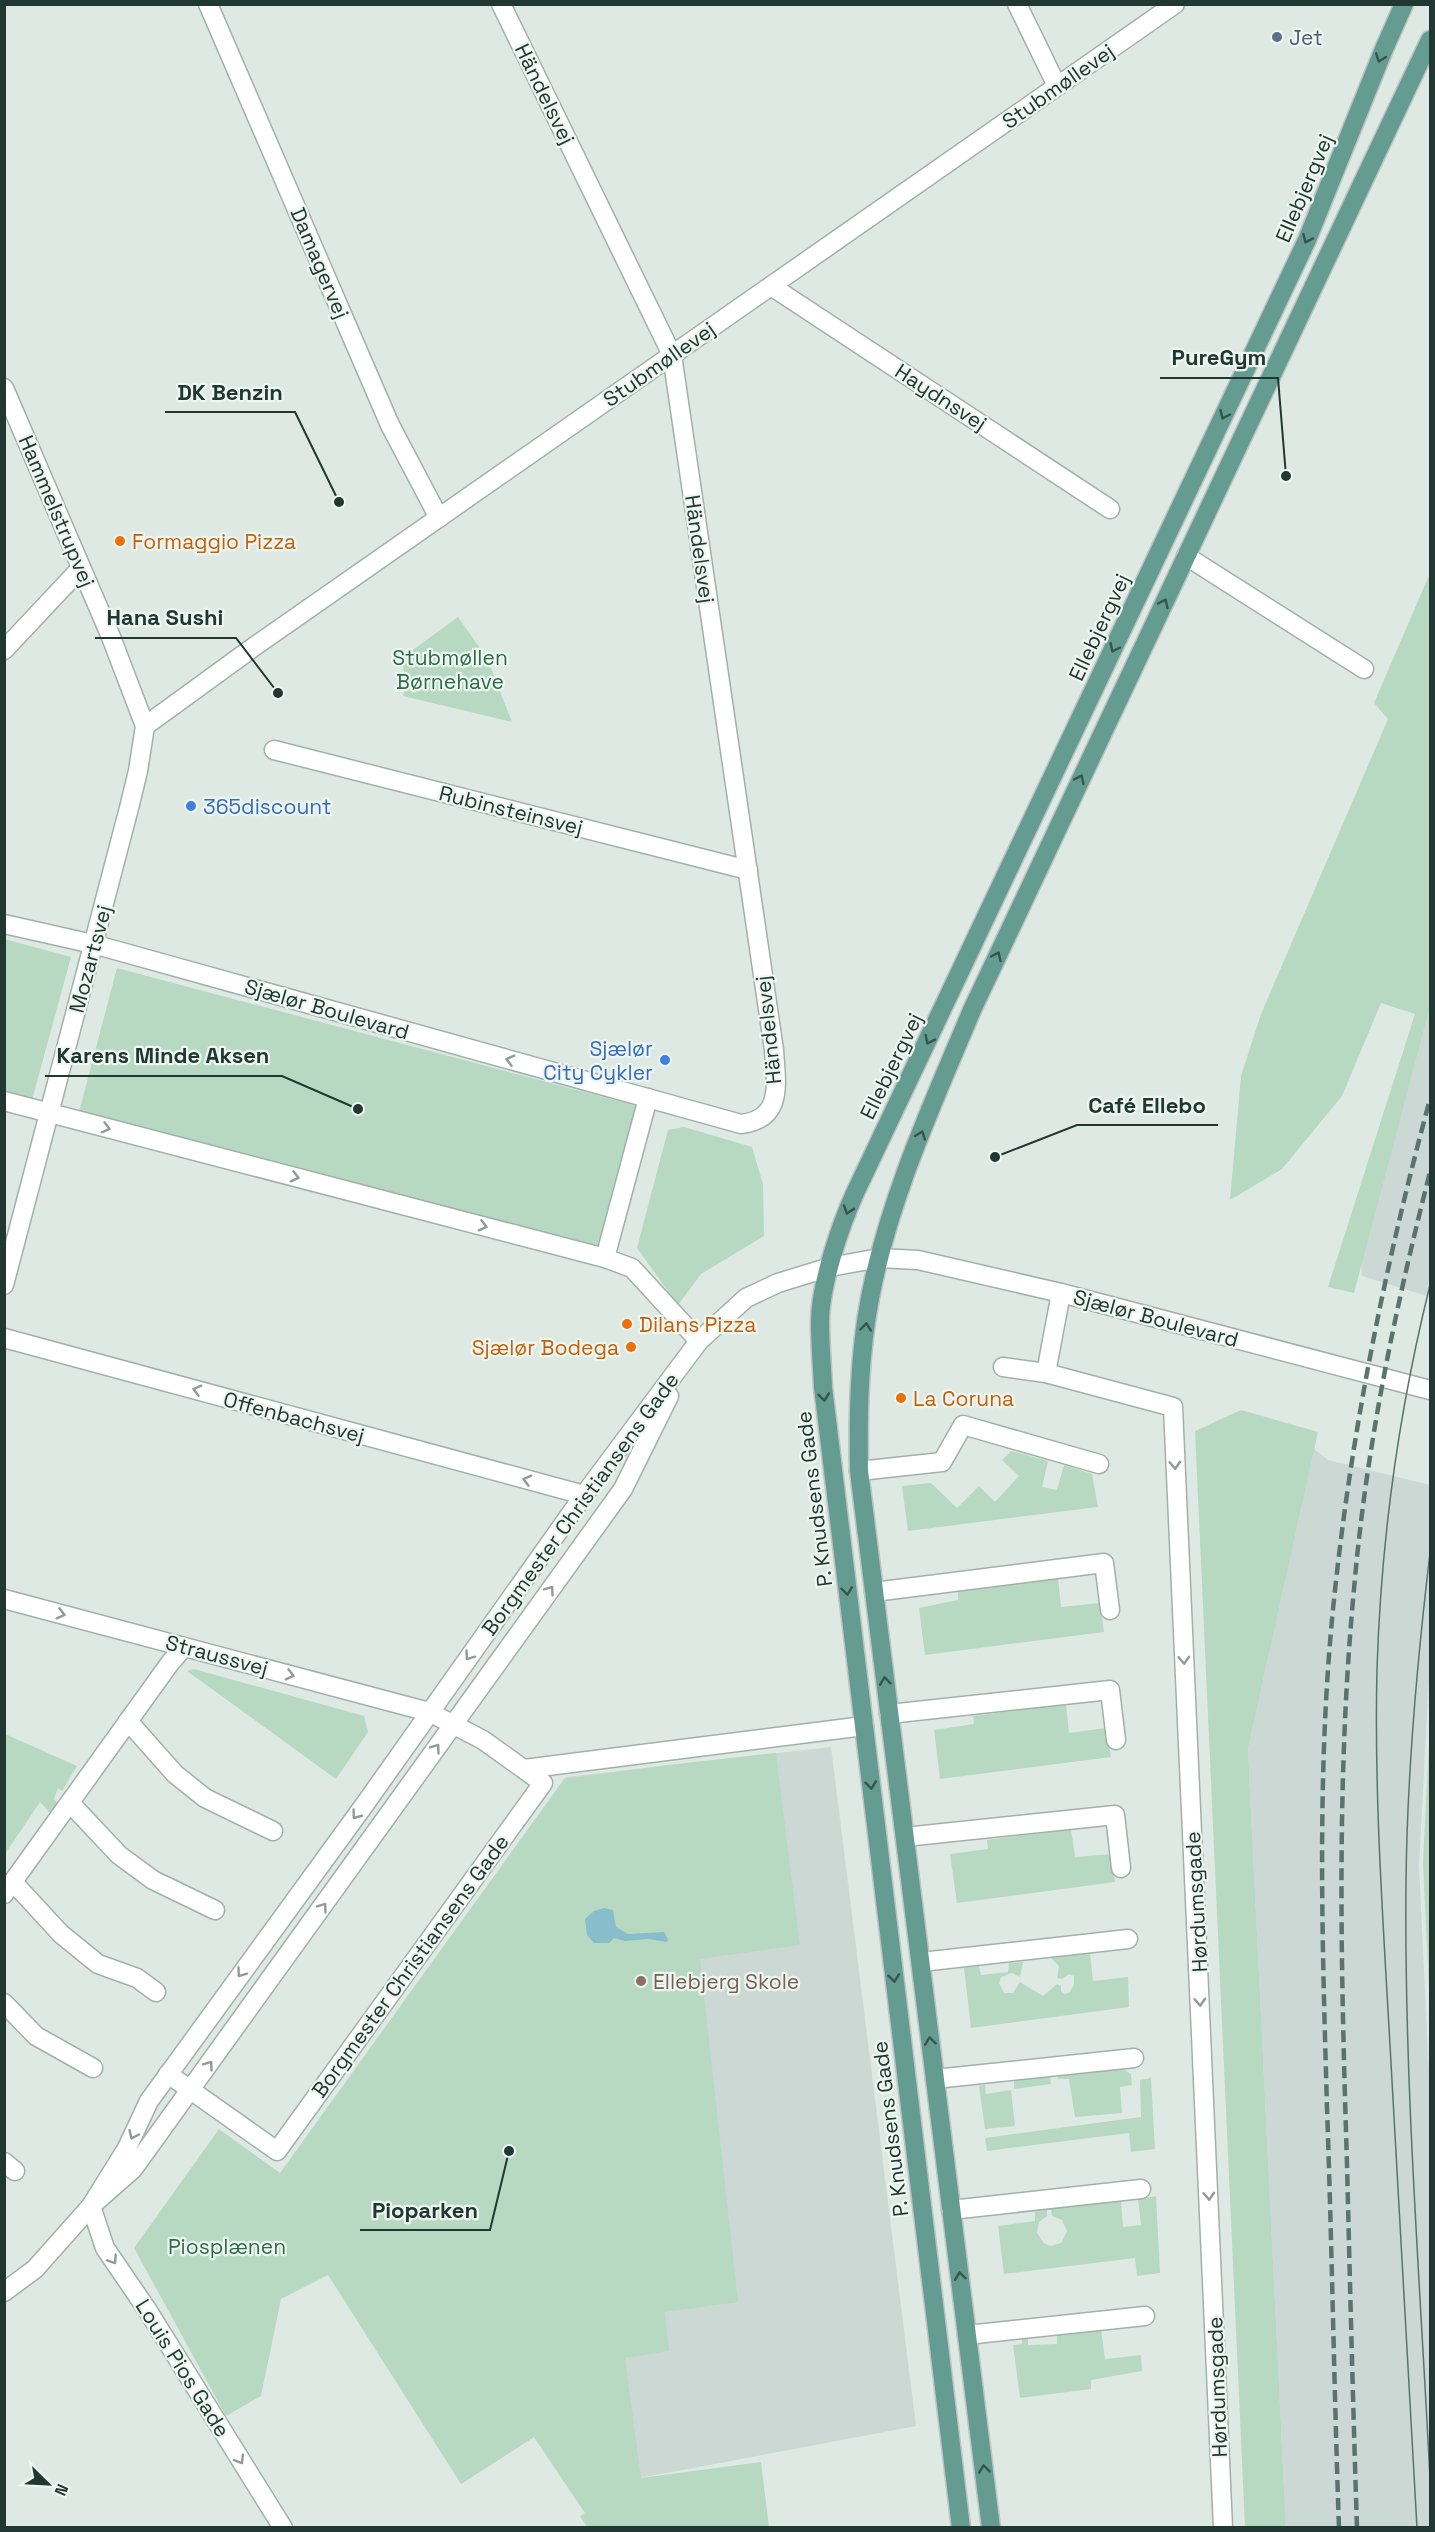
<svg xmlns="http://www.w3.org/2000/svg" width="1435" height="2532" viewBox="0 0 1435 2532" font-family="'Space Grotesk',sans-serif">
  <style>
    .built { fill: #ccd8d3 }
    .green { fill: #b7d9c2 }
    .water { fill: #88bdcc }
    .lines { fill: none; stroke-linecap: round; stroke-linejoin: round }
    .minor-casing { stroke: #a1b0ab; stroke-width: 21 }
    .major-casing { stroke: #bcc3c2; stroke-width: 21 }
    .minor { stroke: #fff; stroke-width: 18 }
    .major { stroke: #659c91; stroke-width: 18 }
    .tram { stroke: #5a736e; stroke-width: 1.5 }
    .rail { stroke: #5a736e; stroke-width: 4.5; stroke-dasharray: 12 6; stroke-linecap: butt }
    .oneway { stroke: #35554e }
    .oneway2 { stroke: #909b98 }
    .service-dot { fill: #5c6f8a; stroke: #eef6f2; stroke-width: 2 }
    .food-dot { fill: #e8710a; stroke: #eef6f2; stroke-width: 2 }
    .shop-dot { fill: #3f7fe0; stroke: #eef6f2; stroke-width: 2 }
    .education-dot { fill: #8d6e63; stroke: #eef6f2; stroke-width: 2 }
    .labels { text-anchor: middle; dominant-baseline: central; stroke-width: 4.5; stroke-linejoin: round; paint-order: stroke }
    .service-label { font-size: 21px; fill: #4e5e75; stroke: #eef6f2; text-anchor: start }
    .street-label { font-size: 21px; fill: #203732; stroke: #eef6f2 }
    .food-label { font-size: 21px; fill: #c56008; stroke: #eef6f2; text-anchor: start }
    .park-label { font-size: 21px; fill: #2d6b49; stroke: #eef6f2 }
    .shop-label { font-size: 21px; fill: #366cbe; stroke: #eef6f2; text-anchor: start }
    .education-label { font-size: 21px; fill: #785e54; stroke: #eef6f2; text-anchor: start }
    .leader { fill: none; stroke: #203732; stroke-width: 2 }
    .callout-dot { fill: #203732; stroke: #eef6f2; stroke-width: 2 }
    .callout-label { font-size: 22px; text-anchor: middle; font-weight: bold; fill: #203732; stroke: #eef6f2; stroke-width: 4.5; stroke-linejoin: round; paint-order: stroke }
  </style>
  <rect width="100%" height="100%" fill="#dee9e4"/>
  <g class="built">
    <path d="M 1430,1007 L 1430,1297 L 1362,1276 L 1361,1263 Z"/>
    <path d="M 1314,1449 L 1328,1460 L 1430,1485 L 1430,1659 L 1419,1866 L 1430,2095 L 1430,2527 L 1286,2528 L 1248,1749 Z"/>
    <path d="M 831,1747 L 916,2426 L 640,2478 L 585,2513 L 534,2437 L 461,2484 L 280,2182 L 566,1777 Z"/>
  </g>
  <g class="green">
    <path d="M 1430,573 L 1430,1007 L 1354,1293 L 1328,1287 L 1415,1014 L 1381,1003 L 1342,1096 L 1282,1169 L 1230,1200 L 1241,1076 L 1261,1014 L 1388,719 L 1374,703 Z"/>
    <path d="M 458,617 L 487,658 L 512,722 L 403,696 L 406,681 L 403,666 L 407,657 L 414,649 Z"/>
    <path d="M 4,939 L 71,957 L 32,1100 L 5,1092 Z"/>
    <path d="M 117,968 L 637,1106 L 601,1248 L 79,1112 Z"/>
    <path d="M 684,1127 L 752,1147 L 763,1184 L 764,1236 L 701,1274 L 678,1305 L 637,1248 L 668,1130 Z"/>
    <path d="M 1241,1410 L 1318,1432 L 1248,1749 L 1286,2528 L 1245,2527 L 1195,1431 Z"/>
    <path d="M 1011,1451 L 1048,1461 L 1042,1487 L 1057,1490 L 1064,1465 L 1092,1474 L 1098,1507 L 908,1531 L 902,1486 L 931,1483 L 957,1508 L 979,1486 L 995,1502 L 1019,1476 L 1002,1460 Z"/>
    <path d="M 1058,1578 L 1061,1607 L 1100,1603 L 1104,1632 L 925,1655 L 919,1608 L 958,1600 L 958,1591 Z"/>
    <path d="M 194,1669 L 364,1716 L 368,1732 L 336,1779 L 187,1671 Z"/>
    <path d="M 1066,1704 L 1069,1733 L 1106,1728 L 1111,1757 L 940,1779 L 934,1730 L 974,1724 L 973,1716 Z"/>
    <path d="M 1430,1724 L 1430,2011 L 1423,1863 Z"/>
    <path d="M 5,1734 L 77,1766 L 62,1791 L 58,1788 L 54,1799 L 59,1805 L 51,1814 L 40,1802 L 5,1854 Z"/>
    <path d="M 776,1753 L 800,1945 L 700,1959 L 738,2302 L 665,2312 L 669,2351 L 625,2358 L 641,2478 L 761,2462 L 769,2527 L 587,2527 L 580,2516 L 585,2513 L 534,2437 L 461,2484 L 328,2275 L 281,2299 L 261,2396 L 226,2416 L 134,2248 L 219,2129 L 280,2173 L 564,1779 L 668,1765 Z"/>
    <path d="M 1071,1829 L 1075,1857 L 1111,1854 L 1115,1882 L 957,1903 L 950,1854 L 988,1849 L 987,1840 Z"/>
    <path d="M 1090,1953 L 1093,1981 L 1128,1977 L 1129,2007 L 971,2028 L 964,1968 L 979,1966 L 981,1975 L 1008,1972 L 1009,1963 L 1023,1962 L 1020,1977 L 1012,1973 L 1001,1977 L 999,1983 L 1004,1993 L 1013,1993 L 1020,1982 L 1043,1996 L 1057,1984 L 1061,1986 L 1061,1991 L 1065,1994 L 1070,1992 L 1074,1984 L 1074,1976 L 1069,1974 L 1062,1979 L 1057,1978 L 1059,1966 L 1051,1958 Z"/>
    <path d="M 1112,2068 L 1123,2069 L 1131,2074 L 1132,2085 L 1120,2087 L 1122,2113 L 1075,2117 L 1069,2079 L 1058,2079 L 1058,2075 Z"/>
    <path d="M 1050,2076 L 1051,2084 L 1014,2089 L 1014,2081 Z"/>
    <path d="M 1151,2078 L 1155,2149 L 1131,2152 L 1129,2133 L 987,2151 L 985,2138 L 1141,2117 L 1140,2080 Z"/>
    <path d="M 985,2085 L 986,2094 L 1011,2090 L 1015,2126 L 985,2129 L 979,2086 Z"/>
    <path d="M 1156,2196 L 1160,2273 L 1137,2276 L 1135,2258 L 1004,2274 L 998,2226 L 1035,2221 L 1035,2212 L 1047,2210 L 1047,2216 L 1039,2222 L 1037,2233 L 1044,2243 L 1050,2246 L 1061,2243 L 1067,2231 L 1062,2220 L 1052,2216 L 1051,2209 L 1121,2201 L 1123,2227 L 1141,2225 L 1138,2199 Z"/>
    <path d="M 1101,2329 L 1105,2359 L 1141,2355 L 1142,2371 L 1091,2380 L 1091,2389 L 1020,2398 L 1013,2345 L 1022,2344 L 1022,2339 L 1028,2338 L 1028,2345 L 1057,2344 L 1057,2335 Z"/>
  </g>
  <path class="water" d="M 604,1908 L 613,1910 L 616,1927 L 628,1934 L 664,1932 L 668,1939 L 667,1942 L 648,1939 L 625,1941 L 614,1938 L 609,1943 L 594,1943 L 587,1935 L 585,1919 L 594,1911 Z"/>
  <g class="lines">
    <defs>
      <g id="minor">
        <path d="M 208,4 L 390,425 L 439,518"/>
        <path d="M 1017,4 L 1057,86"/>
        <path d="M 771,286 L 1110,509"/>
        <path d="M 4,388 L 111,637 L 145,726 L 138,771 L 129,808 L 4,1285"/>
        <path d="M 1186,556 L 1364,669"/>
        <path d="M 4,650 L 81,568"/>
        <path d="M 145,726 L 255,646 L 1175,4"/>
        <path d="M 274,750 L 748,870"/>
        <path d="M 4,924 L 93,944 L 741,1124 C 784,1119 776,1083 774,1050 L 672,355 L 501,4"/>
        <path d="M 4,1101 L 605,1258 L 632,1268 L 699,1341"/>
        <path d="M 605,1258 L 648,1098"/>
        <path d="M 1061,1293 L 1046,1373 L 1173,1407 L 1223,2528"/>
        <path d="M 4,1338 L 584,1495"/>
        <path d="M 1003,1367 L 1046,1373"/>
        <path d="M 859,1471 L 942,1462 L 963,1425 L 1099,1464"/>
        <path d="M 874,1592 L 1104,1563 L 1110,1610"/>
        <path d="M 4,1599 L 429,1712 L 483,1740 L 543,1783 L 277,2151 L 168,2074"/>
        <path d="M 889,1714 L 1110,1690 L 1116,1740"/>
        <path d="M 128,1721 L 175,1774 L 205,1798 L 273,1831"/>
        <path d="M 524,1769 L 864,1726"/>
        <path d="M 71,1804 L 119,1855 L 153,1880 L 215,1910"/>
        <path d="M 905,1837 L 1115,1815 L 1121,1868"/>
        <path d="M 13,1882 L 61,1934 L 98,1964 L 137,1978 L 156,1992"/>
        <path d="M 4,1894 L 170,1663 L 184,1647"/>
        <path d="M 921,1962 L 1128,1939"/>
        <path d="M 4,2003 L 36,2036 L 93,2068"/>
        <path d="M 935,2079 L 1134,2058"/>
        <path d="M 4,2162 L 15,2171"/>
        <path d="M 91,2206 L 127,2148 L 149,2101 L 365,1804 L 584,1495 L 699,1341 L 746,1298 L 778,1283 L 830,1267 L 879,1258 L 918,1260 L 1061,1293 L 1430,1390"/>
        <path d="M 91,2206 L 105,2248 L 148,2311 L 283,2528"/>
        <path d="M 951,2210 L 1141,2189"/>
        <path d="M 4,2292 L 35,2269 L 91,2206 L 133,2169 L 623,1489 L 669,1396"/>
        <path d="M 967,2335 L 1145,2316"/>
      </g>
      <g id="major">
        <path d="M 961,2528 L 823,1387 C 822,1366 820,1344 820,1322 C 820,1286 840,1226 855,1193 L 1307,240 L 1384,49 L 1404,4"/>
        <path d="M 991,2528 L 859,1471 C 858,1413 859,1355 870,1298 C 889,1198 933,1103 972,1010 L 1430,40"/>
      </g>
    </defs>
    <use href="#minor" class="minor-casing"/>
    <use href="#major" class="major-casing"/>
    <use href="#minor" class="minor"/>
    <use href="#major" class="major"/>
    <g class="tram">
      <path d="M 1430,1553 C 1417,1662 1407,1772 1406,1883 C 1404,2081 1420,2280 1430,2478"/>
      <path d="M 1417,2528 C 1408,2367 1399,2206 1390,2045 C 1383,1920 1374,1795 1377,1669 C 1381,1540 1399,1410 1430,1285"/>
    </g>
    <g class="rail">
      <path d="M 1339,2528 C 1334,2388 1332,2248 1327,2108 C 1322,1933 1316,1756 1336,1581 C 1354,1418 1387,1258 1430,1099"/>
      <path d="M 1357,2528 C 1353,2406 1350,2285 1347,2164 C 1341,1972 1336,1781 1354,1589 C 1366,1448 1395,1309 1430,1172"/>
    </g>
  </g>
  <defs><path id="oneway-chevron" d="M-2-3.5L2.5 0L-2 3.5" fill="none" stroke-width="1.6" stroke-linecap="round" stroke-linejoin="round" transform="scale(1.5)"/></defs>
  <g class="oneway">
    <use href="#oneway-chevron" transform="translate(1380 58) rotate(111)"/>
    <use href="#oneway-chevron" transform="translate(1307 239) rotate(114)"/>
    <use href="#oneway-chevron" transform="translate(1224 415) rotate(115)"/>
    <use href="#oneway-chevron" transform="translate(1164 603) rotate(-65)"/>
    <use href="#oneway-chevron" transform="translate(1114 648) rotate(115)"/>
    <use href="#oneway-chevron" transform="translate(1080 779) rotate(-65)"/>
    <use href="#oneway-chevron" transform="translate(997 956) rotate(-65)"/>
    <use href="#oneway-chevron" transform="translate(929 1040) rotate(116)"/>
    <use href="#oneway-chevron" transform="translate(921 1135) rotate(-70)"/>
    <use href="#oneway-chevron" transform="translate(848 1210) rotate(109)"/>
    <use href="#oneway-chevron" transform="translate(866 1327) rotate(-84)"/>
    <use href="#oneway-chevron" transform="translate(824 1397) rotate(83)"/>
    <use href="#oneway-chevron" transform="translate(847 1591) rotate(83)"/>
    <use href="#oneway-chevron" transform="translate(885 1681) rotate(-97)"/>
    <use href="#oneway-chevron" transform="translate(871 1785) rotate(83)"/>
    <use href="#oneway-chevron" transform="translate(894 1978) rotate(83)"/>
    <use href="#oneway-chevron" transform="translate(930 2041) rotate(-97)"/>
    <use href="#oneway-chevron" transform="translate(960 2276) rotate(-97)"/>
    <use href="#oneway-chevron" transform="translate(984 2469) rotate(-97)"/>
  </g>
  <g class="oneway2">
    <use href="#oneway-chevron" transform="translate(510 1060) rotate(-165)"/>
    <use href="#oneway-chevron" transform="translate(106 1128) rotate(15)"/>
    <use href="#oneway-chevron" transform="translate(295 1177) rotate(15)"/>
    <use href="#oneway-chevron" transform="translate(483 1226) rotate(15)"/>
    <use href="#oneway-chevron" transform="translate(197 1390) rotate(-165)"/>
    <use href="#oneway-chevron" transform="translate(1175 1465) rotate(87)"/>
    <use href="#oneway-chevron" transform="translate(527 1480) rotate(-165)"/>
    <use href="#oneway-chevron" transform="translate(550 1590) rotate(-54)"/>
    <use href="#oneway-chevron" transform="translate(61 1614) rotate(15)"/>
    <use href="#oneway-chevron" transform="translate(469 1656) rotate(126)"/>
    <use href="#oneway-chevron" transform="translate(1184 1660) rotate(87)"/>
    <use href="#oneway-chevron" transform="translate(290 1675) rotate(15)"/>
    <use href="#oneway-chevron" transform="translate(436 1748) rotate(-54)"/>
    <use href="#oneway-chevron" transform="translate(356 1815) rotate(127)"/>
    <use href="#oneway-chevron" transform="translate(323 1907) rotate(-54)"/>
    <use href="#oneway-chevron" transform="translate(241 1973) rotate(126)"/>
    <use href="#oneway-chevron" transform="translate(1200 2002) rotate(87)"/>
    <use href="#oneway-chevron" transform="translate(209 2065) rotate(-54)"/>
    <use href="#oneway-chevron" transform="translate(133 2135) rotate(115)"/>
    <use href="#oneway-chevron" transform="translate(1209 2196) rotate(87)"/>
    <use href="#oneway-chevron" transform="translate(113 2260) rotate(56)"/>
    <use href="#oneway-chevron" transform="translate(240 2460) rotate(58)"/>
  </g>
  <circle class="service-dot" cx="1277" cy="37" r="6"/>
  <g class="food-dot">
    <circle cx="120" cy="541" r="6"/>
    <circle cx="627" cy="1324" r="6"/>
    <circle cx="631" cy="1347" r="6"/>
    <circle cx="901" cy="1398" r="6"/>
  </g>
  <g class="shop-dot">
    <circle cx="191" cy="806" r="6"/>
    <circle cx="665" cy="1060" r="6"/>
  </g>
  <circle class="education-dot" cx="641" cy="1981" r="6"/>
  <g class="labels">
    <g class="service-label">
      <text x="1289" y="37">Jet</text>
    </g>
    <g class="street-label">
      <text transform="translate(1058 86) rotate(-35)">Stubmøllevej</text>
      <text transform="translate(545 94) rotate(64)">Händelsvej</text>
      <text transform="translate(1304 188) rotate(-67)">Ellebjergvej</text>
      <text transform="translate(320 263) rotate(67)">Damagervej</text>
      <text transform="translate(659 364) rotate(-35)">Stubmøllevej</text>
      <text transform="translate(941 397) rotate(33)">Haydnsvej</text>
      <text transform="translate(57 511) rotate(67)">Hammelstrupvej</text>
      <text transform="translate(700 549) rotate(82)">Händelsvej</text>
      <text transform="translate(1099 627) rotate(-65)">Ellebjergvej</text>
      <text transform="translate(511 810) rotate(14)">Rubinsteinsvej</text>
      <text transform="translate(90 959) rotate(-75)">Mozartsvej</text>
      <text transform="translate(327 1009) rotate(16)">Sjælør Boulevard</text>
      <text transform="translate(768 1030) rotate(-96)">Händelsvej</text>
      <text transform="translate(891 1066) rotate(-64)">Ellebjergvej</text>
      <text transform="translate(1156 1318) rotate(15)">Sjælør Boulevard</text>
      <text transform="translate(294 1417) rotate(15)">Offenbachsvej</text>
      <text transform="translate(814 1499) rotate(-97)">P. Knudsens Gade</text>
      <text transform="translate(580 1504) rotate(-54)">Borgmester Christiansens Gade</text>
      <text transform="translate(217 1655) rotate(15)">Straussvej</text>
      <text transform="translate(1196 1902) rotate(-93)">Hørdumsgade</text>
      <text transform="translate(410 1966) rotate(-54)">Borgmester Christiansens Gade</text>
      <text transform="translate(890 2129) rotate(-97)">P. Knudsens Gade</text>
      <text transform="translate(183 2368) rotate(58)">Louis Pios Gade</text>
      <text transform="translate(1217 2387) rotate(-92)">Hørdumsgade</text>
    </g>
    <g class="food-label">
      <text x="132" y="541">Formaggio Pizza</text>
      <text x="639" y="1324">Dilans Pizza</text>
      <text x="619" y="1347" text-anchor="end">Sjælør Bodega</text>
      <text x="913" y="1398">La Coruna</text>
    </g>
    <g class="park-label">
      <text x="450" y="657">Stubmøllen<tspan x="450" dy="24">Børnehave</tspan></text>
      <text x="227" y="2246">Piosplænen</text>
    </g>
    <g class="shop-label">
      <text x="203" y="806">365discount</text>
      <text x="653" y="1048" text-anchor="end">Sjælør<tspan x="653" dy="24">City Cykler</tspan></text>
    </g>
    <g class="education-label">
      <text x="653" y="1981">Ellebjerg Skole</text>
    </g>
  </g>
  <path class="leader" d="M1286 476L1278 378H1160M339 502L295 412H165M278 693L236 638H95M358 1109L282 1076H45M995 1157L1077 1125H1218M509 2151L490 2230H360"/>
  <g class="callout-dot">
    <circle cx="1286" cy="476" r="6"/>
    <circle cx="339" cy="502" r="6"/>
    <circle cx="278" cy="693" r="6"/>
    <circle cx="358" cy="1109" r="6"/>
    <circle cx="995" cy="1157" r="6"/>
    <circle cx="509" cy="2151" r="6"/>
  </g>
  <g class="callout-label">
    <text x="1219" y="365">PureGym</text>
    <text x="230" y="400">DK Benzin</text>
    <text x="165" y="625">Hana Sushi</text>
    <text x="163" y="1063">Karens Minde Aksen</text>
    <text x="1147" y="1113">Café Ellebo</text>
    <text x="425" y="2218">Pioparken</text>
  </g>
  <rect width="1435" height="2532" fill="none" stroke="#203732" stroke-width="12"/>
  <g transform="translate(48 2484) rotate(114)" stroke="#eef6f2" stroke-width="4.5" paint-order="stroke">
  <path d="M0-4.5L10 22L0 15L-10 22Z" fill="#203732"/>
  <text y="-9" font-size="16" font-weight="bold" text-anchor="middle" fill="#203732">N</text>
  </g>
</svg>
